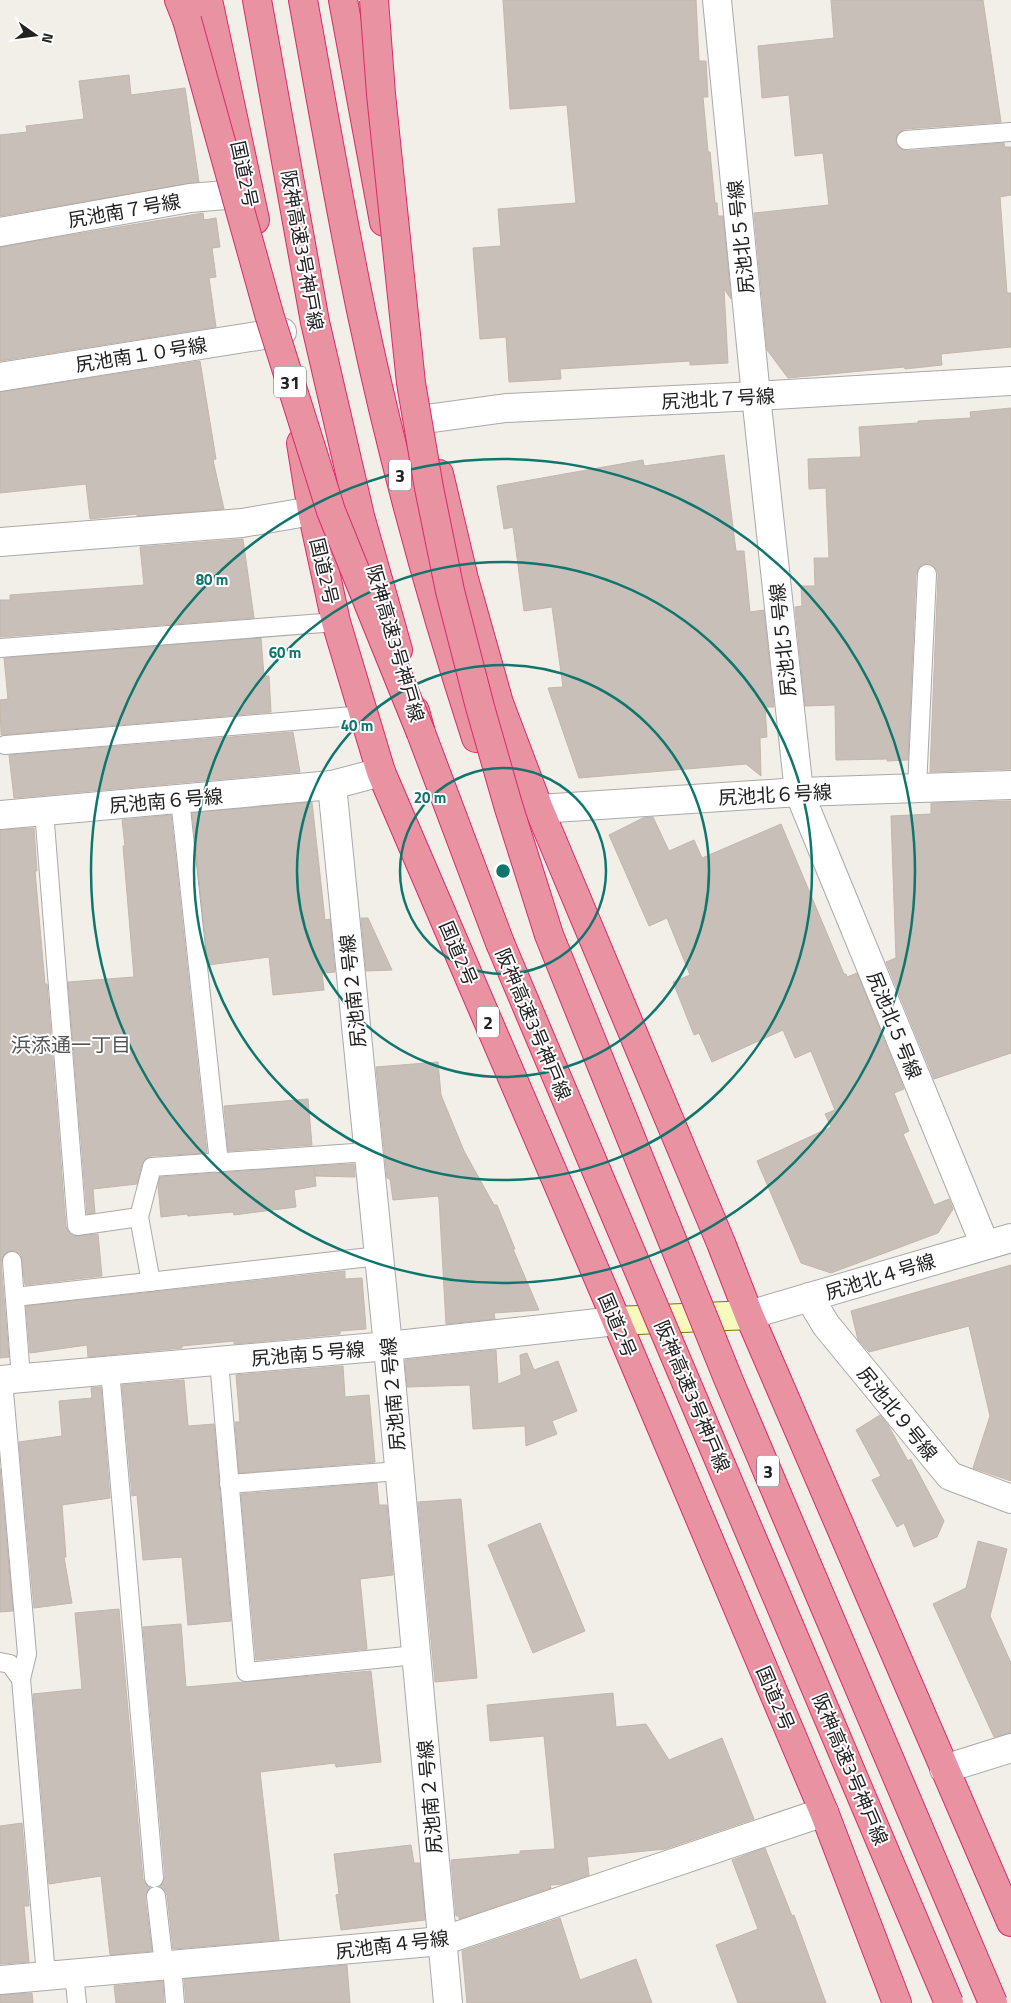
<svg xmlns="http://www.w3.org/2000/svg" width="1011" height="2003" viewBox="0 0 1011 2003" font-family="'Titillium Web','Noto Sans JP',sans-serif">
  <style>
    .building { fill: #c7bfb8; stroke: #c4b6ab }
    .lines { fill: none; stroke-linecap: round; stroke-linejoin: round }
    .lane-casing { stroke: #a9a9a9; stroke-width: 20 }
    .street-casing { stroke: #a9a9a9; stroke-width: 30 }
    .secondary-casing { stroke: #707d05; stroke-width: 30 }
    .highway-casing { stroke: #dc2a67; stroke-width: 30 }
    .lane { stroke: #fff; stroke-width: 18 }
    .street { stroke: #fff; stroke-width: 28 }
    .secondary { stroke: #f7fabf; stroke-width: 28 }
    .highway { stroke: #e892a2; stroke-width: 28 }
    .highway-bridge-casing { stroke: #dc2a67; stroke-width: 30; stroke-linecap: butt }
    .highway-bridge { stroke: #e892a2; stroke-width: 28 }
    .ring { fill: none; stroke: #0f766e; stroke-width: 2.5 }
    .labels { text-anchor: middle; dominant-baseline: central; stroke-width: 4; stroke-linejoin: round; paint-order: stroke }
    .shield { fill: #fff; stroke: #646464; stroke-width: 1 }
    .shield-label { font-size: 18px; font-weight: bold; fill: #222 }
    .street-label { font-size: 19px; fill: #222; stroke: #fff }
    .neighbourhood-label { font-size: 20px; fill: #555; stroke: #fff }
    .centre { fill: #0f766e; stroke: #fff; stroke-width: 2.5 }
    .ring-label { font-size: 15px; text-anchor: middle; font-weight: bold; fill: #0f766e; stroke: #fff; stroke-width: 4; stroke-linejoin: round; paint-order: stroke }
  </style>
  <rect width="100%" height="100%" fill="#f2efe9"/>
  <g class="building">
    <path d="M 503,0 L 696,0 L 699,61 L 706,61 L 708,97 L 703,97 L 708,152 L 710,152 L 715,203 L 717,203 L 718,216 L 723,216 L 731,299 L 724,289 L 728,363 L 690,365 L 690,361 L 560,369 L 561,379 L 509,382 L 506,337 L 480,339 L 473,248 L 501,246 L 498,209 L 576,203 L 567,105 L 510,109 Z"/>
    <path d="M 831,0 L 983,0 L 1001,122 L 905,129 L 897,135 L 896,141 L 901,149 L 907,151 L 1004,143 L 1005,147 L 1011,147 L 1011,195 L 1000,197 L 1007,293 L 1011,293 L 1011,347 L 941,354 L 942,365 L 905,369 L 904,367 L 788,378 L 767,350 L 754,213 L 829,205 L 823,153 L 795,156 L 789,95 L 762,98 L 758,46 L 834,38 Z"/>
    <path d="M 129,75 L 131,95 L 185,88 L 199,182 L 0,216 L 0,135 L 27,132 L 26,126 L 84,119 L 79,81 Z"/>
    <path d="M 203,213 L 204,220 L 216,218 L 220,247 L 212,248 L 216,277 L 209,278 L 216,327 L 0,361 L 0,247 Z"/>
    <path d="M 200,361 L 216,459 L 213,460 L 224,509 L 137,516 L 137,514 L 90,519 L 86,484 L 0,493 L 0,392 Z"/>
    <path d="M 1011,408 L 1011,769 L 930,772 L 938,574 L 936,569 L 928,563 L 922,565 L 916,574 L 908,760 L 887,761 L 888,759 L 836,760 L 835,705 L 805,706 L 795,607 L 802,606 L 801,586 L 815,586 L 814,558 L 829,558 L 826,488 L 809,489 L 808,459 L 861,457 L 859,427 L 918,423 L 918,421 L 971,418 L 970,412 Z"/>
    <path d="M 724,455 L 736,551 L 744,551 L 750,612 L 764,610 L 774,707 L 765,707 L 767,737 L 760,738 L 761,776 L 746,764 L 579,778 L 548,688 L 563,687 L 552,607 L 524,611 L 513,527 L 504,529 L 497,486 L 643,460 L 644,466 Z"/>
    <path d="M 243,539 L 254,618 L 0,637 L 0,600 L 10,600 L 10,595 L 144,585 L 140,547 Z"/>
    <path d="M 261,638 L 264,676 L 269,676 L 271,712 L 1,735 L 0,700 L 8,699 L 4,658 Z"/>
    <path d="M 293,732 L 300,772 L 14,798 L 9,755 Z"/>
    <path d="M 1011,801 L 1011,1053 L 934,1079 L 886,962 L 896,958 L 891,816 L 931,814 L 931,803 Z"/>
    <path d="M 312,802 L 325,920 L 330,919 L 335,972 L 322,973 L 324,990 L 273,995 L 269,957 L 208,965 L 192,813 Z"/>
    <path d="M 171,815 L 207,1153 L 151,1156 L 146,1159 L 142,1164 L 137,1184 L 93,1189 L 95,1213 L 87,1214 L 68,982 L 134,977 L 123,846 L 125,846 L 122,820 Z"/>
    <path d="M 653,817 L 669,851 L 694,840 L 702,858 L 781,824 L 844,974 L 846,974 L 847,977 L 857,973 L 904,1089 L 894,1093 L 909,1131 L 903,1134 L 934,1205 L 949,1199 L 953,1209 L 938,1233 L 831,1273 L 801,1263 L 757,1161 L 831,1127 L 825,1114 L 835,1110 L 811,1051 L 795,1058 L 783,1030 L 712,1062 L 699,1033 L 694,1035 L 673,982 L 690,975 L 667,918 L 649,926 L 609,835 L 643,818 Z"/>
    <path d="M 34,828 L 37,871 L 35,871 L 45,984 L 47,984 L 66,1227 L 69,1233 L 73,1236 L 98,1234 L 102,1276 L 25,1285 L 21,1255 L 16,1251 L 11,1251 L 6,1253 L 1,1262 L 9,1357 L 0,1358 L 0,830 Z"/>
    <path d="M 361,918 L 368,918 L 392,970 L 366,971 Z"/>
    <path d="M 438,1062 L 441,1095 L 464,1151 L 494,1205 L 497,1205 L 515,1249 L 513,1249 L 539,1310 L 494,1313 L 495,1319 L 446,1324 L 439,1199 L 438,1196 L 393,1200 L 390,1179 L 387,1178 L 376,1067 Z"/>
    <path d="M 308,1099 L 312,1145 L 228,1151 L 224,1106 Z"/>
    <path d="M 354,1164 L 355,1177 L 315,1176 L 314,1166 Z"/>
    <path d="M 314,1166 L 316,1186 L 294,1190 L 296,1207 L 234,1215 L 233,1212 L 188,1216 L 187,1214 L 161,1217 L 158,1186 L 160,1177 Z"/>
    <path d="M 1011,1265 L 1011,1481 L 973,1468 L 990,1416 L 969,1326 L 869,1352 L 858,1340 L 851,1311 Z"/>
    <path d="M 345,1271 L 345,1279 L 362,1278 L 366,1329 L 340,1331 L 340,1334 L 234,1344 L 234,1341 L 182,1346 L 182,1348 L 88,1357 L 87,1345 L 30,1353 L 26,1306 Z"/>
    <path d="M 496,1350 L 498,1384 L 521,1375 L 520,1355 L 527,1353 L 534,1370 L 558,1361 L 577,1411 L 552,1421 L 557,1434 L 526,1446 L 525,1426 L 473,1429 L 470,1385 L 407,1387 L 405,1360 Z"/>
    <path d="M 343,1366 L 345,1397 L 369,1395 L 375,1462 L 239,1473 L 235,1422 L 240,1422 L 236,1375 Z"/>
    <path d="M 184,1380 L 188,1426 L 214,1424 L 231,1621 L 188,1625 L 182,1557 L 143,1560 L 137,1495 L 132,1496 L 122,1385 Z"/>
    <path d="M 101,1387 L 110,1498 L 62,1505 L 66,1557 L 64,1557 L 72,1603 L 34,1608 L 19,1442 L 62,1436 L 59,1401 L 92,1398 L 91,1388 Z"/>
    <path d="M 880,1415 L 888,1425 L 908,1461 L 911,1459 L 944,1521 L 937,1537 L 914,1547 L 904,1523 L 897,1527 L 872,1480 L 881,1476 L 856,1430 Z"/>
    <path d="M 0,1468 L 13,1611 L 0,1612 Z"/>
    <path d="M 377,1483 L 379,1505 L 387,1505 L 393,1575 L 360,1579 L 367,1649 L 256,1660 L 241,1494 Z"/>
    <path d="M 461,1499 L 477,1678 L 435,1682 L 418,1502 Z"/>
    <path d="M 540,1523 L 585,1631 L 533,1653 L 488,1545 Z"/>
    <path d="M 978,1541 L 1007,1549 L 990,1616 L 1011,1663 L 1011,1733 L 994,1737 L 933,1604 L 966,1588 Z"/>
    <path d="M 119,1609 L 143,1879 L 146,1884 L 150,1888 L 145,1897 L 152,1951 L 110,1955 L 101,1876 L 49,1884 L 33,1694 L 82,1689 L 75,1613 Z"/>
    <path d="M 181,1624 L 186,1687 L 371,1671 L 381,1762 L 336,1767 L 335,1763 L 260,1772 L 279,1940 L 173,1949 L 167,1895 L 160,1886 L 165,1877 L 143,1627 Z"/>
    <path d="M 613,1693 L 616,1727 L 646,1724 L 669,1760 L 722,1738 L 754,1819 L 665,1849 L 587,1857 L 589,1875 L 563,1884 L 550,1885 L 551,1888 L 459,1919 L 459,1916 L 456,1916 L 451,1860 L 520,1854 L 520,1851 L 555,1849 L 544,1736 L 490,1741 L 487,1705 Z"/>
    <path d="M 22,1823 L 29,1906 L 24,1906 L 29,1962 L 0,1964 L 0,1826 Z"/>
    <path d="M 411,1845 L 414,1863 L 420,1863 L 425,1920 L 341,1930 L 336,1895 L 339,1894 L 334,1854 Z"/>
    <path d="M 765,1848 L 792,1916 L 794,1915 L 826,2003 L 738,2003 L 716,1945 L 758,1929 L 732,1860 Z"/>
    <path d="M 560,1918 L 580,1980 L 636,1959 L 652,2003 L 467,2003 L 462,1951 Z"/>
    <path d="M 347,1965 L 350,2003 L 186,2003 L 184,1979 Z"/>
    <path d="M 163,1981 L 164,2003 L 116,2003 L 114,1986 Z"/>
    <path d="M 32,1993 L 33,2003 L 0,2003 L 0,1995 Z"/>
  </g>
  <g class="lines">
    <defs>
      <g id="lane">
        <path d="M 906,140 L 1011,132"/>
        <path d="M 0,648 L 336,622"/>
        <path d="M 5,745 L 365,715"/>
        <path d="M 917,788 L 927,574"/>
        <path d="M 180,799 L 219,1163"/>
        <path d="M 44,811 L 77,1226 L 139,1217"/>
        <path d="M 12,1261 L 21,1378"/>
        <path d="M 151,1282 L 139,1217 L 152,1167 L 368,1152"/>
        <path d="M 15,1297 L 379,1256"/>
        <path d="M 219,1361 L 246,1672 L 416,1655"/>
        <path d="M 110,1370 L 154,1878"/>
        <path d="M 3,1380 L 27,1654 L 21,1679"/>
        <path d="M 229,1484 L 399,1471"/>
        <path d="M 0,1662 L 10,1664 L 21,1679 L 46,1976"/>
        <path d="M 156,1896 L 164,1965"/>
        <path d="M 172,1965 L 175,2003"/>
        <path d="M 74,1973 L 77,2003"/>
      </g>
      <g id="street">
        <path d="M 717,0 L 756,396 L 799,792 L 985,1245"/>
        <path d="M 0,232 L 190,198 L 249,193"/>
        <path d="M 0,377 L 282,332"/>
        <path d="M 426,419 L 506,408 L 756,396 L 1011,381"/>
        <path d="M 0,542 L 242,523 L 312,511"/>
        <path d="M 332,785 L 388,1346 L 448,2003"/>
        <path d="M 539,809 L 799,792 L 1011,785"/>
        <path d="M 0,815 L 332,785 L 381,772"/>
        <path d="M 809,1297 L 826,1325 L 950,1476 L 1011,1499"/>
        <path d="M 749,1315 L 1011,1238"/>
        <path d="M 0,1380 L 388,1346 L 616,1321"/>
        <path d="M 944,1769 L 1011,1748"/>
        <path d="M 0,1980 L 442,1941 L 824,1812"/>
      </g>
      <path id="secondary" d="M 616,1321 L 749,1315"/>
      <g id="highway">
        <path d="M 179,0 L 187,20"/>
        <path d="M 208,0 L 255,220"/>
        <path d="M 257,0 L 315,322 L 360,516 L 398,650"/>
        <path d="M 303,0 C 322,105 340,210 362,315 C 392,457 431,599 476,738"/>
        <path d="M 343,0 L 384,222"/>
        <path d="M 301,443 L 312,511 L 336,622 L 381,772 L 603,1289 L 824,1812 L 897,2003"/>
        <path d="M 439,474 L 464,579 L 499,703 L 539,809 L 721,1243 L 749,1315 L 1011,1922"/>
        <path d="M 415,711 L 421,733 L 500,943"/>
      </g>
    </defs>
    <use href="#lane" class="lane-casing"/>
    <use href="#street" class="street-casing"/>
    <use href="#secondary" class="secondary-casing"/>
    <use href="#highway" class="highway-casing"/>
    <use href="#lane" class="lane"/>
    <use href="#street" class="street"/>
    <use href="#secondary" class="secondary"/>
    <use href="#highway" class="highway"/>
    <defs>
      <g id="highway-bridge">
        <path d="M 374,0 L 381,94 L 411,383 L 429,488 L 450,591 L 480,707 L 508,805 L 549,935 L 729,1381 L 993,2003"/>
        <path d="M 187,20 L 269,314 L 331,511 L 421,733"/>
        <path d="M 500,943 L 949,2003"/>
      </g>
    </defs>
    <use href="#highway-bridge" class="highway-bridge-casing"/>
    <use href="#highway-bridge" class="highway-bridge"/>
  </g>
  <g class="ring">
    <circle cx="503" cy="871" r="103"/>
    <circle cx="503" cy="871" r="206"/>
    <circle cx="503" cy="871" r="309"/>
    <circle cx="503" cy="871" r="412"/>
  </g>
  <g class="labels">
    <g class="shield">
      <rect x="274" y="366.5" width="32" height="31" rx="4"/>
      <rect x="389" y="459.5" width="22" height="31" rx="4"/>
      <rect x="477" y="1006.5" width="22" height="31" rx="4"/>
      <rect x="757" y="1455.5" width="22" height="31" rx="4"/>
    </g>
    <g class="shield-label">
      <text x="290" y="382">31</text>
      <text x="400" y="475">3</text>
      <text x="488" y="1022">2</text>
      <text x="768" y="1471">3</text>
    </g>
    <g class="street-label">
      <text transform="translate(245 174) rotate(78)">国道2号</text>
      <text transform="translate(124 210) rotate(-10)">尻池南７号線</text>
      <text transform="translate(740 237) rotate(-96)">尻池北５号線</text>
      <text transform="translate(303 250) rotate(80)">阪神高速3号神戸線</text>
      <text transform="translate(141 354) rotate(-9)">尻池南１０号線</text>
      <text transform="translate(718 398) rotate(-3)">尻池北７号線</text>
      <text transform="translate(325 571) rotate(77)">国道2号</text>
      <text transform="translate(782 640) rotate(-96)">尻池北５号線</text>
      <text transform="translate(396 643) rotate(74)">阪神高速3号神戸線</text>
      <text transform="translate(775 794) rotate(-3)">尻池北６号線</text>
      <text transform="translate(166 800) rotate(-5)">尻池南６号線</text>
      <text transform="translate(459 953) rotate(67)">国道2号</text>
      <text transform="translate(352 991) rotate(-96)">尻池南２号線</text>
      <text transform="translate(534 1024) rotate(67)">阪神高速3号神戸線</text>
      <text transform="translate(895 1025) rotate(68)">尻池北５号線</text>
      <text transform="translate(880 1276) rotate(-17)">尻池北４号線</text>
      <text transform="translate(618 1325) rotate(67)">国道2号</text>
      <text transform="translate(308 1353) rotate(-5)">尻池南５号線</text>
      <text transform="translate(392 1394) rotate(-95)">尻池南２号線</text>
      <text transform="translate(693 1396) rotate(67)">阪神高速3号神戸線</text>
      <text transform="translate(898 1413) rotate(51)">尻池北９号線</text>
      <text transform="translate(776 1698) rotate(67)">国道2号</text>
      <text transform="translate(851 1769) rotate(67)">阪神高速3号神戸線</text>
      <text transform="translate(429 1797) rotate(-95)">尻池南２号線</text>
      <text transform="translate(392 1944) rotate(-7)">尻池南４号線</text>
    </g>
    <g class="neighbourhood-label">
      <text x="71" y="1044">浜添通一丁目</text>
    </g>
  </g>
  <circle cx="503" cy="871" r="8" class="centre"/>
  <g class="ring-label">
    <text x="212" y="585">80 m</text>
    <text x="285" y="658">60 m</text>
    <text x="357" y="731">40 m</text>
    <text x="430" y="803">20 m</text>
  </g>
  <g transform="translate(35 35) rotate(104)" stroke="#ffffff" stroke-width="4" paint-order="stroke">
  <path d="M0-4L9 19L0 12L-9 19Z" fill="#222222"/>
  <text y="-8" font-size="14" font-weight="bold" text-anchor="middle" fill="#222222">N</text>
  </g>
</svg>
